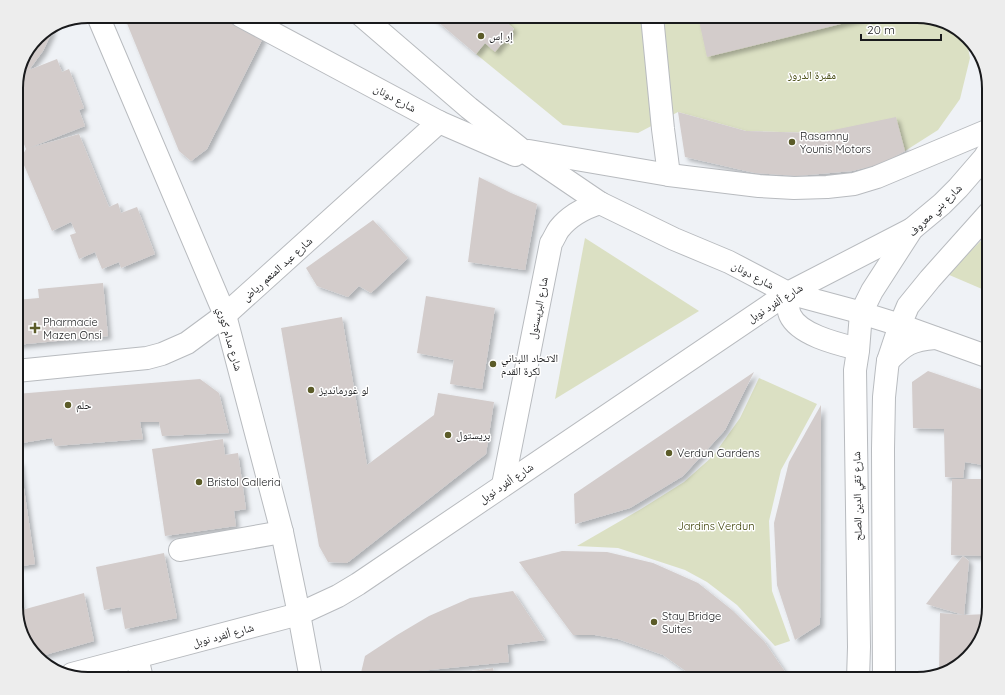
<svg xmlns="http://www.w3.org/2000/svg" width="1005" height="695" viewBox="0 0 1005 695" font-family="Quicksand,'Noto Naskh Arabic',sans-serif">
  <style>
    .green { fill: #dbe0c3 }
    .building { fill: #d3cccb; filter: url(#shadow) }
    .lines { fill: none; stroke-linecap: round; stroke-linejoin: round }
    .minor-casing { stroke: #b8bbbf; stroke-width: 24 }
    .major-casing { stroke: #b8bbbf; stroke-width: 24 }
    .minor { stroke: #fff; stroke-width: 22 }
    .major { stroke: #fff; stroke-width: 22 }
    .poi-dot { fill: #5b5b28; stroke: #fff; stroke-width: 1.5 }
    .labels { text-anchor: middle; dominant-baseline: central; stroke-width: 3; stroke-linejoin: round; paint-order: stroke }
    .poi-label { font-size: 11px; fill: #191a1c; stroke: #fff; text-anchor: start }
    .park-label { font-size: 11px; fill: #393e02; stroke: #fff }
    .street-label { font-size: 11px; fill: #191a1c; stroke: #fff }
    .rim { fill: none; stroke: #191a1c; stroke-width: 2 }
  </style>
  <defs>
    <filter id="shadow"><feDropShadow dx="3.5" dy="3.5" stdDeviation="2" flood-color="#0004"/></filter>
  </defs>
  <rect width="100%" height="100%" fill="#eff2f6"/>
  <g class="green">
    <path d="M 510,16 L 917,16 L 957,28 L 966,38 L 970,58 L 960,99 L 938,130 L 905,151 L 819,133 L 746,131 L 678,112 L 638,133 L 563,125 L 476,54 L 485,43 L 495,51 L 514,29 L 505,21 Z"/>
    <path d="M 989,233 L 989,292 L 947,274 Z"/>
    <path d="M 585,238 L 699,311 L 555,399 Z"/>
    <path d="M 759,378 L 817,404 L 781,470 L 769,521 L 772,591 L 790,641 L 775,646 L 737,605 L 707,582 L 685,570 L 618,548 L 577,546 L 641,509 L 684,482 L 713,456 L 740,418 Z"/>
  </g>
  <g class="building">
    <path d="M 124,16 L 221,16 L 264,36 L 207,149 L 191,161 L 179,151 Z"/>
    <path d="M 431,16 L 510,16 L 505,21 L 514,29 L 495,52 L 485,43 L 476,54 Z"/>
    <path d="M 698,16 L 869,16 L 869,17 L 707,57 Z"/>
    <path d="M 53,26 L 51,34 L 43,51 L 29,70 L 57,59 L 62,72 L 69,69 L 84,108 L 79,110 L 85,126 L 29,148 L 79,134 L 109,207 L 118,203 L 121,213 L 137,207 L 155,254 L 121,268 L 119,262 L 102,269 L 95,252 L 79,259 L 70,235 L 76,233 L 71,222 L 52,231 L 21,158 L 26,149 L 16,124 L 16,83 L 37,37 Z"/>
    <path d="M 678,112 L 746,131 L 819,133 L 896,117 L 905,151 L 881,164 L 852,171 L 797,176 L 755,173 L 685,157 Z"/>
    <path d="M 479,177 L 511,193 L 537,204 L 525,270 L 468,262 Z"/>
    <path d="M 373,220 L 408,258 L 371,293 L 359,286 L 348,297 L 317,286 L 306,268 Z"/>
    <path d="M 103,283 L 108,336 L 16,345 L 16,300 L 39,298 L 38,289 Z"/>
    <path d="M 426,296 L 495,308 L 482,389 L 450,384 L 454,360 L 417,353 Z"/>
    <path d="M 342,317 L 367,465 L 434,415 L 438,393 L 494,402 L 486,454 L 347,563 L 328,562 L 319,546 L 281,328 Z"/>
    <path d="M 928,371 L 989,392 L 989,466 L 965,462 L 963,478 L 945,477 L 944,429 L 913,428 L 912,382 Z"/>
    <path d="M 754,372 L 725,430 L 683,476 L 630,508 L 575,524 L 574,494 Z"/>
    <path d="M 200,379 L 219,393 L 229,433 L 162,436 L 159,422 L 140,422 L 143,439 L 55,446 L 52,438 L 16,444 L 16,394 Z"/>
    <path d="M 821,405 L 820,624 L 795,640 L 777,585 L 774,523 L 789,462 Z"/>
    <path d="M 223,439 L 225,455 L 238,453 L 246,509 L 234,511 L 236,526 L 165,536 L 152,449 Z"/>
    <path d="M 20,461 L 35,564 L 16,567 L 16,462 Z"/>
    <path d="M 952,479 L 989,479 L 989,556 L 951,555 Z"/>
    <path d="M 562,551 L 607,552 L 653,563 L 698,583 L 732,610 L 764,641 L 790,679 L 697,679 L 663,655 L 618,639 L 595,635 L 573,635 L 519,562 Z"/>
    <path d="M 164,553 L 177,618 L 125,629 L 121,607 L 104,610 L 96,567 Z"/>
    <path d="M 963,556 L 969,561 L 964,615 L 926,604 Z"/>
    <path d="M 17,573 L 22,610 L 84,593 L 94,641 L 38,657 L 26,643 L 16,612 L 16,574 Z"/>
    <path d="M 513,591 L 545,640 L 507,645 L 509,662 L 360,677 L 365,656 L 397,635 L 429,616 L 470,598 Z"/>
    <path d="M 940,613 L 965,615 L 987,614 L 977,647 L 953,669 L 939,673 Z"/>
    <path d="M 493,668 L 495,679 L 425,679 L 425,678 Z"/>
    <path d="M 269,677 L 269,679 L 259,679 L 259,678 Z"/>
  </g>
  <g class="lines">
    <defs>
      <g id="minor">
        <path d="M 98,16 L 225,315 L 282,532 L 299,614 L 311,679"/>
        <path d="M 241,16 L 439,122 L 515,155"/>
        <path d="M 362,16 L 469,108 L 522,150 L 600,203 L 674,239 L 729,262 L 788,293 L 855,311 L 900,325 L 989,357"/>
        <path d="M 652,16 L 663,129 L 669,175"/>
        <path d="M 529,151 L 669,175 L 759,186 L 794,188 L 827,187 L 854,184 L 877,177 L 989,130"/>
        <path d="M 16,371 L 147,358 L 162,354 L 187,343 L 225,315 L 439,122"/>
        <path d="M 503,485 L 551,243 C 554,239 556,233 559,229 C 570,215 584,208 600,203"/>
        <path d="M 180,550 L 282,532"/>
        <path d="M 137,657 L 142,679"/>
        <path d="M 72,674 L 299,614 L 338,596 L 358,584 L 788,293 L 912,229"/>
      </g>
      <g id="major">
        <path d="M 788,293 C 788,300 787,308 790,315 C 799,335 838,344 858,349"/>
        <path d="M 888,361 C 905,344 911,340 935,338"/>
        <path d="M 858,679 L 859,647 L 855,370 L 858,351 L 861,313 L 872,291 L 912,229 L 942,204 L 958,188 L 984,158 L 989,150"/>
        <path d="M 884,679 L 883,449 L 884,397 L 887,369 L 888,361 L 900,325 L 908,306 L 930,279 L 989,213"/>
      </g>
    </defs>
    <use href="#minor" class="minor-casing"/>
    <use href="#major" class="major-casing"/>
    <use href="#minor" class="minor"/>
    <use href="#major" class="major"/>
  </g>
  <g class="poi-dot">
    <circle cx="481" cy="36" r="4"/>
    <circle cx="792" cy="142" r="4"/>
    <path d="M33 322h4v4h4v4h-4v4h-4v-4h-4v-4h4z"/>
    <circle cx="493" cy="364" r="4"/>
    <circle cx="311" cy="390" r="4"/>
    <circle cx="68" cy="405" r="4"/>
    <circle cx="448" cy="435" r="4"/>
    <circle cx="669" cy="453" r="4"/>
    <circle cx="199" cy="482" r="4"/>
    <circle cx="654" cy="622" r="4"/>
  </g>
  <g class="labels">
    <g class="poi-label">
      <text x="489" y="36">إر إس</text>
      <text x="800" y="136">Rasamny<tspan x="800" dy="13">Younis Motors</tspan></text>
      <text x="43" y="322">Pharmacie<tspan x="43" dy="13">Mazen Onsi</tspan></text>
      <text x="501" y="358">الاتحاد اللبناني<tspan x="501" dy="13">لكرة القدم</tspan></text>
      <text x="319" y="390">لو غورمانديز</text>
      <text x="76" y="405">حلم</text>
      <text x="456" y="435">بريستول</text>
      <text x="677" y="453">Verdun Gardens</text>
      <text x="207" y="482">Bristol Galleria</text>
      <text x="662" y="616">Stay Bridge<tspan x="662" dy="13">Suites</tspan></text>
    </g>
    <g class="park-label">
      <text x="812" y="75">مقبرة الدروز</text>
      <text x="716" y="526">Jardins Verdun</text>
    </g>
    <g class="street-label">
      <text transform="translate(395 98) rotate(28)">شارع دونان</text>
      <text transform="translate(935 210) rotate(-44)">شارع بني معروف</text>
      <text transform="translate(277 269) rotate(-42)">شارع عبد المنعم رياض</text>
      <text transform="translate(753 275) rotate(28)">شارع دونان</text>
      <text transform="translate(775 303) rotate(-32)">شارع ألفرد نوبل</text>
      <text transform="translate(538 308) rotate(-79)">شارع البريستول</text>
      <text transform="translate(230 339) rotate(74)">شارع مدام كوري</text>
      <text transform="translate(506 483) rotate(-34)">شارع ألفرد نوبل</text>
      <text transform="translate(857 496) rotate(-91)">شارع تقي الدين الصلح</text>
      <text transform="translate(223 635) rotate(-15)">شارع ألفرد نوبل</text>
    </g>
  </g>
  <path d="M0 0H1005V695H0ZM88 23H917A65 65 0 0 1 982 88V607A65 65 0 0 1 917 672H88A65 65 0 0 1 23 607V88A65 65 0 0 1 88 23Z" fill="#ededed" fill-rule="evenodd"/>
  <path class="rim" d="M88 23H917A65 65 0 0 1 982 88V607A65 65 0 0 1 917 672H88A65 65 0 0 1 23 607V88A65 65 0 0 1 88 23Z"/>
  <path d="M861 34v6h80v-6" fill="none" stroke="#191a1c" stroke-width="2"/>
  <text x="867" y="34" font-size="12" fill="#191a1c" stroke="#ffffff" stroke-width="3" paint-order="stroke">20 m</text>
</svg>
